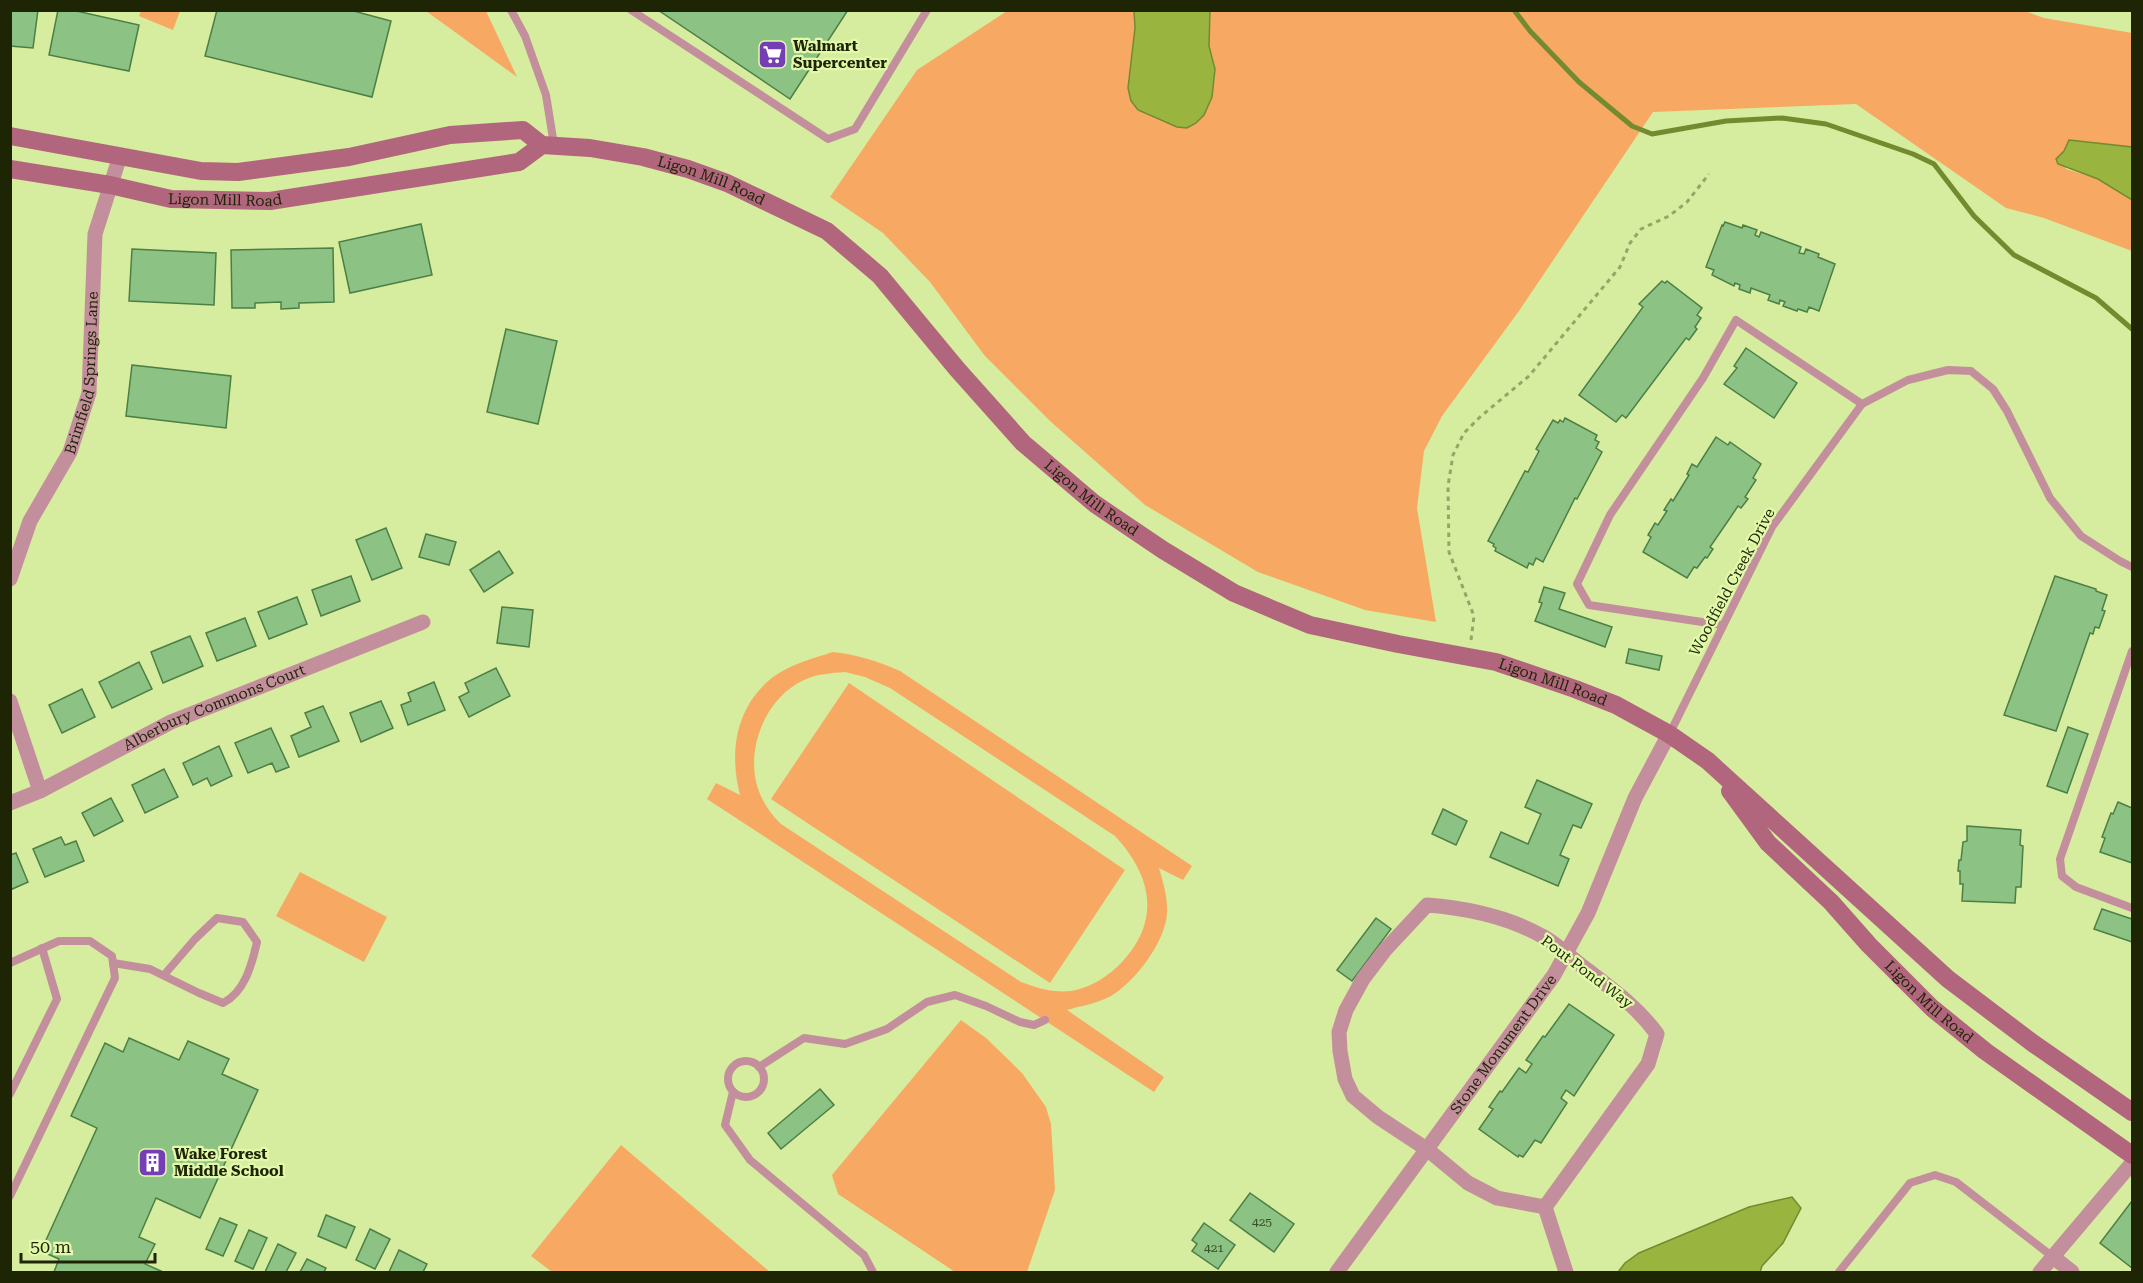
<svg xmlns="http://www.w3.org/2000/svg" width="2143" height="1283" viewBox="0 0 2143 1283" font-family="'Roboto Serif',serif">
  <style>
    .green { fill: #f7a963; fill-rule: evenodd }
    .water { fill: #99b53f; stroke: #748a2e; stroke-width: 1.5 }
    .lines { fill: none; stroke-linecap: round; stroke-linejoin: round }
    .stream { stroke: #748a2e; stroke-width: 5 }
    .building { fill: #8cc284; stroke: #4c7f44; stroke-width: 1.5 }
    .path { stroke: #94a567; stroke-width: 3; stroke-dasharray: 4.5 4.5; stroke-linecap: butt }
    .lane { stroke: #c48f9d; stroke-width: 8 }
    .street { stroke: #c48f9d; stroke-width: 15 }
    .secondary { stroke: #b1667d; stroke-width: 18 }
    .labels { text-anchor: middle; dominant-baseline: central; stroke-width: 4.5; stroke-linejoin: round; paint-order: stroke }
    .number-label { font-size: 12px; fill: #3a4c25 }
    .poi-label { font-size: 15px; font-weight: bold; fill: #1e2505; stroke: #e3faaa; text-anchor: start }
    .street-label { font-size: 15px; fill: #1e2505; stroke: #e3faaa }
  </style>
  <rect width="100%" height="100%" fill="#d6ec9e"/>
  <g class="green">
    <path d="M 2022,10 L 2044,18 L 2132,33 L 2132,147 L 2069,140 L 2064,151 L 2059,155 L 2066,169 L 2098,179 L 2132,200 L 2132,251 L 2044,218 L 2006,208 L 1856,104 L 1653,112 L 1519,311 L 1442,416 L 1424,451 L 1417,508 L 1436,622 L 1365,610 L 1258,572 L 1145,505 L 1050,421 L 985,356 L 930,282 L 883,233 L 830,197 L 917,70 L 1007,11 L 1134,11 L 1135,28 L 1131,101 C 1141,113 1156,118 1170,124 C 1203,138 1215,95 1215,71 C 1215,61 1210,52 1209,43 C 1209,32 1211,21 1210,11 Z"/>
    <path d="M 141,11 L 141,10 L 180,11 L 173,30 L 139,16 Z"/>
    <path d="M 426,11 L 486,11 L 517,77 Z"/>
    <path d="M 833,652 C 858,655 878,661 900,671 L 1192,866 L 1183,880 L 1159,868 C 1163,882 1168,898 1167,913 C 1166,941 1135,982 1111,996 C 1098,1003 1081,1006 1067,1010 L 1164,1077 L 1154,1092 L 707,799 L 716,783 L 740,795 C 730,756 734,713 766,683 C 784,666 811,659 833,652 ZM 845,672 L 865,677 L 890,688 L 1115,836 C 1152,876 1161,920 1122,962 C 1109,976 1090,988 1071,991 C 1053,993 1037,988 1021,982 L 781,824 C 772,815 765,806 760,794 C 743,754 764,698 804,680 C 817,674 831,673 845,672 Z"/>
    <path d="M 849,683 L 1125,870 L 1050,983 L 771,799 Z"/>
    <path d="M 300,872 L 387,917 L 364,962 L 276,916 Z"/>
    <path d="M 961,1020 L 986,1038 L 1022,1073 L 1046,1107 L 1051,1124 L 1055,1190 L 1027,1272 L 955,1272 L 838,1194 L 832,1175 Z"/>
    <path d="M 621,1145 L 770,1272 L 552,1272 L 531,1256 Z"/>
  </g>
  <g class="water">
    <path d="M 1134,11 L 1210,11 L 1209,46 L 1215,69 L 1212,97 L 1204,115 L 1196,123 L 1187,128 L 1177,127 L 1138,110 L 1131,101 L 1128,88 L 1135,28 Z"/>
    <path d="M 2069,140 L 2132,147 L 2132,200 L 2098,179 L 2058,164 L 2056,159 L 2064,151 Z"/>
    <path d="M 1792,1197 L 1801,1208 L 1783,1243 L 1762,1266 L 1760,1272 L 1618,1272 L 1625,1263 L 1639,1253 L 1749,1207 Z"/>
  </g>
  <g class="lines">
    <path class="stream" d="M 1514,10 L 1530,31 L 1579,82 L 1632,126 L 1652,134 L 1726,121 L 1782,118 L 1826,124 L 1913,154 L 1934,164 L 1974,216 L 2014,255 L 2096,298 L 2132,329"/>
  </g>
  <g class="building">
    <path d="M 10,10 L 38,10 L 33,48 L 10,46 Z"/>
    <path d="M 58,10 L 72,10 L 139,25 L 129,71 L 49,55 Z"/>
    <path d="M 217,10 L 350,10 L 391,21 L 372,97 L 205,56 Z"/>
    <path d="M 658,10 L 848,10 L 790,99 Z"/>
    <path d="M 1725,222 L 1742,228 L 1743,225 L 1757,230 L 1755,235 L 1759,237 L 1761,232 L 1801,247 L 1799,253 L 1804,254 L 1806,249 L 1819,254 L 1818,257 L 1835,264 L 1819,311 L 1809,307 L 1807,312 L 1798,309 L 1797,311 L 1783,306 L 1785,302 L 1780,300 L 1779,304 L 1768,300 L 1770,295 L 1751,288 L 1750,293 L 1739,289 L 1740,285 L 1735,283 L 1734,286 L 1712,275 L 1714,270 L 1706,267 L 1722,225 L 1723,226 Z"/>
    <path d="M 421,224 L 432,275 L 350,293 L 339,242 Z"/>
    <path d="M 333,248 L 334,302 L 299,303 L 299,308 L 281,309 L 281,302 L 255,303 L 255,308 L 232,308 L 231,250 Z"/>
    <path d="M 132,249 L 216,253 L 214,305 L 129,301 Z"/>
    <path d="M 1662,281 L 1665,283 L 1667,281 L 1702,308 L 1697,315 L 1701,318 L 1695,327 L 1697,329 L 1689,340 L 1686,338 L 1626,418 L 1622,415 L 1616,422 L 1579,395 L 1643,307 L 1639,304 Z"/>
    <path d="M 506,329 L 557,341 L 538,424 L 487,412 Z"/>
    <path d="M 1746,348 L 1797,383 L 1774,418 L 1724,384 L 1737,368 L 1734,366 Z"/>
    <path d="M 132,365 L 231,376 L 226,428 L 126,416 Z"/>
    <path d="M 1565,418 L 1597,435 L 1595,440 L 1599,442 L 1596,448 L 1602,452 L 1577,499 L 1575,498 L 1543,562 L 1536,558 L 1533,565 L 1529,563 L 1527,568 L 1495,551 L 1496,548 L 1493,546 L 1494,544 L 1488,541 L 1525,471 L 1528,472 L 1539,451 L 1536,449 L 1553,420 L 1558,423 L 1560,420 L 1563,422 Z"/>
    <path d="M 1716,437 L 1728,445 L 1730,442 L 1761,464 L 1753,478 L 1756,480 L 1745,497 L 1748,499 L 1741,508 L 1738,506 L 1730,518 L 1710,547 L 1713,549 L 1707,558 L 1705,557 L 1697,568 L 1694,567 L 1687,578 L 1643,552 L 1651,537 L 1648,535 L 1655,523 L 1658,525 L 1667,511 L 1664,510 L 1671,499 L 1673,501 L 1689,475 L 1687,474 L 1692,464 L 1697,467 Z"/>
    <path d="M 386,528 L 402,568 L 372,580 L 356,540 Z"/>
    <path d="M 426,534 L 456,542 L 449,565 L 419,557 Z"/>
    <path d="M 499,551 L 513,573 L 484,592 L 470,570 Z"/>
    <path d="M 351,576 L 360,601 L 321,616 L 312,590 Z"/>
    <path d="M 2055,576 L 2096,589 L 2096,591 L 2107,595 L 2102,610 L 2105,611 L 2099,628 L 2095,627 L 2093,634 L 2090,633 L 2056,731 L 2004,715 Z"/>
    <path d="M 1544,587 L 1565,593 L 1559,609 L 1612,627 L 1605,647 L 1535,621 L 1542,603 L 1539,602 Z"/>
    <path d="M 297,597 L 307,624 L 269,639 L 258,612 Z"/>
    <path d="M 502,607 L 533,610 L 529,647 L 497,643 Z"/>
    <path d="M 245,618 L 256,646 L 217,661 L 206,633 Z"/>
    <path d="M 190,636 L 203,666 L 163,683 L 151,652 Z"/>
    <path d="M 1629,649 L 1662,656 L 1659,670 L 1626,663 Z"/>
    <path d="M 139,662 L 152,689 L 112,708 L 99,682 Z"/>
    <path d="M 496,668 L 510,696 L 469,717 L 459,697 L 469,692 L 465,683 Z"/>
    <path d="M 434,682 L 445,710 L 408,725 L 401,705 L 411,701 L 408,693 Z"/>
    <path d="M 82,689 L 95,717 L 62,733 L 49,705 Z"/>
    <path d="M 381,701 L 393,728 L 361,742 L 350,713 Z"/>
    <path d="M 323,706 L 339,741 L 299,757 L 291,736 L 311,727 L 305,713 Z"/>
    <path d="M 2068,727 L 2088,734 L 2067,793 L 2047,786 Z"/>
    <path d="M 271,728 L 289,767 L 276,772 L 272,763 L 248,773 L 235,743 Z"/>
    <path d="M 219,746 L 232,776 L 211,786 L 207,778 L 193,785 L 183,763 Z"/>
    <path d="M 164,769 L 178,797 L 145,813 L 132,785 Z"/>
    <path d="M 1537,780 L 1592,804 L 1581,828 L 1573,825 L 1560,855 L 1569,859 L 1558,886 L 1490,857 L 1501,832 L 1528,844 L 1541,814 L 1525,807 Z"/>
    <path d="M 111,798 L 123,821 L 94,836 L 82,813 Z"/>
    <path d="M 2118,802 L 2132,808 L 2132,863 L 2100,852 L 2105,838 L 2102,837 L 2111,813 L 2113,814 Z"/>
    <path d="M 1443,809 L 1467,821 L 1456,845 L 1432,834 Z"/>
    <path d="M 1967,826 L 2021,830 L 2020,845 L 2023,846 L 2021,887 L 2016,887 L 2015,903 L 1962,901 L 1963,884 L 1960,884 L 1960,871 L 1958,871 L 1959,860 L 1961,860 L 1963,842 L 1967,841 Z"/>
    <path d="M 61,837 L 65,845 L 76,841 L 84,861 L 45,877 L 33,849 Z"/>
    <path d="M 16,853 L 28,882 L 10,890 L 10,855 Z"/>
    <path d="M 2102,909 L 2132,919 L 2132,942 L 2094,929 Z"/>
    <path d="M 1376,918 L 1391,929 L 1352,981 L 1337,970 Z"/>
    <path d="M 1569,1004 L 1614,1035 L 1574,1096 L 1566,1090 L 1561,1098 L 1567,1103 L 1541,1143 L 1535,1140 L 1523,1157 L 1519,1155 L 1518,1157 L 1479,1129 L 1493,1109 L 1489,1107 L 1500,1091 L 1502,1092 L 1519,1068 L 1526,1073 L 1532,1064 L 1526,1060 L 1543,1036 L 1545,1037 Z"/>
    <path d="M 129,1038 L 179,1060 L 188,1041 L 229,1059 L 222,1074 L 258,1090 L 200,1218 L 156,1198 L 139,1237 L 155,1244 L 145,1264 L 163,1272 L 54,1272 L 59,1259 L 41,1251 L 97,1128 L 71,1116 L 105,1043 L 123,1052 Z"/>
    <path d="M 820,1089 L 834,1105 L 781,1149 L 768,1133 Z"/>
    <path d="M 1250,1193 L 1294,1224 L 1274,1252 L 1230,1220 Z"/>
    <path d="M 2132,1201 L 2132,1268 L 2100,1243 Z"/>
    <path d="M 326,1215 L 355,1227 L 346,1248 L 318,1236 Z"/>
    <path d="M 220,1218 L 237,1225 L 223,1256 L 206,1249 Z"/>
    <path d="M 1204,1223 L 1235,1245 L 1218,1269 L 1192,1251 L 1197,1244 L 1192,1240 Z"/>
    <path d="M 370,1229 L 390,1239 L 375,1269 L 356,1260 Z"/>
    <path d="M 249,1230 L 267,1238 L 253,1269 L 235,1261 Z"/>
    <path d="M 278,1244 L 296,1253 L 286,1272 L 265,1272 Z"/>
    <path d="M 399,1250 L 427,1264 L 423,1272 L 389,1272 Z"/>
    <path d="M 307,1259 L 326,1268 L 324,1272 L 300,1272 Z"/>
  </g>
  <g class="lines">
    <path class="path" d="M 1471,640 L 1474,616 L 1449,552 L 1448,486 L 1453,455 L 1464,433 L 1480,417 L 1529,376 L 1620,267 L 1630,243 L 1641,229 L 1669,216 L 1687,202 L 1709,174"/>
    <g class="lane">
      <path d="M 511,10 L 525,36 L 546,95 L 554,145"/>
      <path d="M 631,10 L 828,139 L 855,129 L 927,10"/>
      <path d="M 1722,625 L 1589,605 L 1577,584 L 1610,515 L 1703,378 L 1736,320 L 1862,404"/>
      <path d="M 2132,651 L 2060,859 L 2062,876 L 2076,887 L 2132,908"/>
      <path d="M 1670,733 L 1772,527 L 1862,404 L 1908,380 L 1948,370 L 1971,371 L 1993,389 L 2007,411 L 2050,498 L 2081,536 L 2120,561 L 2132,567"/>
      <path d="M 10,963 L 59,941 L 90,941 L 112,956 L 115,978 L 10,1196"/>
      <path d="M 113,963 L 150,969 L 199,993 L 223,1003 C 245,992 252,964 257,942 L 243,922 L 217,918 L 195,939 L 164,975"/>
      <circle cx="746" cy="1079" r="18"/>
      <path d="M 759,1067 L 804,1038 L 845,1044 L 887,1029 L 927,1002 L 955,995 L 986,1006 L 1020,1022 L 1034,1025 L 1045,1020"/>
      <path d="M 733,1092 L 725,1125 L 750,1160 L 864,1255 L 873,1272"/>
      <path d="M 10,1094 L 57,999 L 42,948"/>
      <path d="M 1839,1272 L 1910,1183 L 1935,1175 L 1956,1182 L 2053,1257"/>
    </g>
    <g class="street">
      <path id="s1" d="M 10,579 L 30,521 L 70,452 L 89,393 L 95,234 L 120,156"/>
      <path d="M 10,701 L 40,791"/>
      <path id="s2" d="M 10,803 L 40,791 L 171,722 L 423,622"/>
      <path d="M 1427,905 C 1466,908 1508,917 1542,936 C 1559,945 1574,961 1590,972 C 1615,991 1639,1009 1657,1034 L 1648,1064 L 1545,1207 L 1497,1198 L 1468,1183 L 1428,1150 L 1378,1117 L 1353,1096 L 1345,1079 L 1340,1051 L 1339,1032 L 1346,1010 L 1363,979 L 1385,950 Z"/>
      <path d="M 1545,1207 L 1566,1272"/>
      <path d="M 2053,1257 L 2072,1272"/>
      <path id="s3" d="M 1337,1272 L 1554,975 L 1588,913 L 1635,798 L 1669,734"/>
      <path d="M 2040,1272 L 2132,1163"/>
    </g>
    <g class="secondary">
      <path id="s4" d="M 10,136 L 201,171 L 238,172 L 349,157 L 450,135 L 523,130 L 542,145 L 590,148 L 643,157 L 688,169 L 727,183 L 827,231 L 880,276 L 957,369 L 1023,443 L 1095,504 L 1163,550 L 1234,593 L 1310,625 L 1398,644 L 1496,662 L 1575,689 L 1616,705 L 1669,734 L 1708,761 L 1948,979 L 2034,1044 L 2132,1112"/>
      <path id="s5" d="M 10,169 L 110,185 L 171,199 L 270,201 L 519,162 L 542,145"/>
      <path id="s6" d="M 1730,791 L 1768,843 L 1831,902 L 1869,945 L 1932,1008 L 1985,1051 L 2132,1155"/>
    </g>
  </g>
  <defs>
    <symbol id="supermarket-square" viewBox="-11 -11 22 22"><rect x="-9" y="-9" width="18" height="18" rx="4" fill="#753eb5" stroke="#e3faaa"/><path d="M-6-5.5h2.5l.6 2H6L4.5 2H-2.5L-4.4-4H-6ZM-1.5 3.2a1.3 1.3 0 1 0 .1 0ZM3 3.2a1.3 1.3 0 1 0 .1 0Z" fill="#fff"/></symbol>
    <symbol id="building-square" viewBox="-11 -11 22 22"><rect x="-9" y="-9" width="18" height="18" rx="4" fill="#753eb5" stroke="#e3faaa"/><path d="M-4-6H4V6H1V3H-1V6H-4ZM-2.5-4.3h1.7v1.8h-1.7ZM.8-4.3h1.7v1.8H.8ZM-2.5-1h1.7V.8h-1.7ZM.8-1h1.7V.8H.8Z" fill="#fff"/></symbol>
  </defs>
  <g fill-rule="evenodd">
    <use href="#supermarket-square" x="756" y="38" width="33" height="33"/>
    <use href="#building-square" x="136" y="1146" width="33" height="33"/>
  </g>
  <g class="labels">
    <g class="number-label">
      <text x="1262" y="1222">425</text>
      <text x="1214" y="1248">421</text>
    </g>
    <g class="poi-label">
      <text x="793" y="46">Walmart<tspan x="793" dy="17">Supercenter</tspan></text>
      <text x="174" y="1154">Wake Forest<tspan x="174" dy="17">Middle School</tspan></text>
    </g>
    <g class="street-label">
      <text stroke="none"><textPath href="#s4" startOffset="718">Ligon Mill Road</textPath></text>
      <text stroke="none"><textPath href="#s5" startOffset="218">Ligon Mill Road</textPath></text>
      <text stroke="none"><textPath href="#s1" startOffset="222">Brimfield Springs Lane</textPath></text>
      <text stroke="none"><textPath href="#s4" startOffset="1222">Ligon Mill Road</textPath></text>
      <text transform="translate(1732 582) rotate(-62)">Woodfield Creek Drive</text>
      <text stroke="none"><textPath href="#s4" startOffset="1726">Ligon Mill Road</textPath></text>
      <text stroke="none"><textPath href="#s2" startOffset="226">Alberbury Commons Court</textPath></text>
      <text transform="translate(1587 972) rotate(37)">Pout Pond Way</text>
      <text stroke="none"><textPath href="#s6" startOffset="291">Ligon Mill Road</textPath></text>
      <text stroke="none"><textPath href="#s3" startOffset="282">Stone Monument Drive</textPath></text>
    </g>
  </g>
  <rect width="2143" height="1283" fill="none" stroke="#1e2505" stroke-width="24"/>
  <path d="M21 1253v9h134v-9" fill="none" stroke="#1e2505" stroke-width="3"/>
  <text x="30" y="1253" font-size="18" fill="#1e2505" stroke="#e3faaa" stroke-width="4.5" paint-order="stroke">50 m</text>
</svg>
